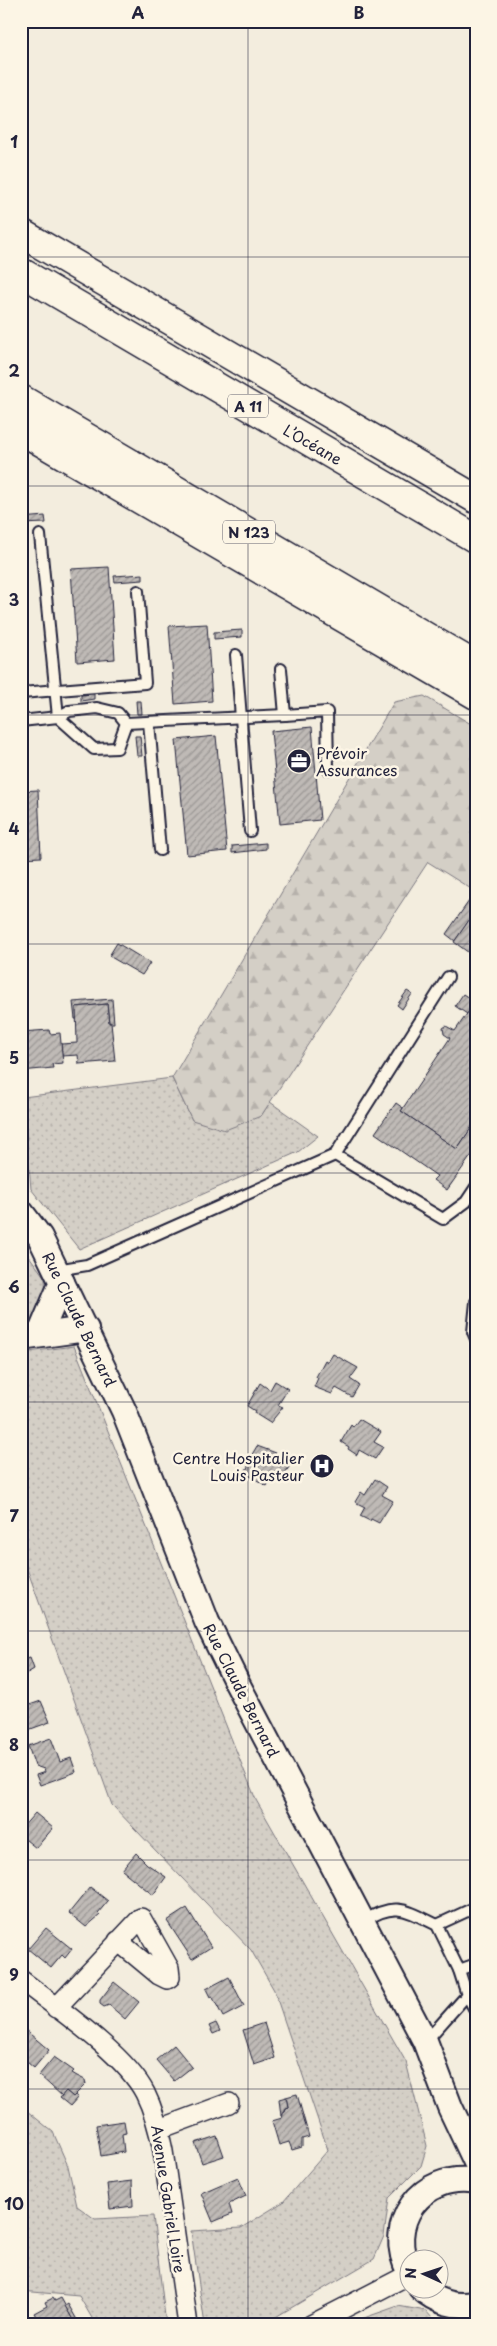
<svg xmlns="http://www.w3.org/2000/svg" width="497" height="2346" viewBox="0 0 497 2346" font-family="'Playpen Sans',sans-serif">
  <style>
    .grass { fill: url(#grass-dots); stroke: #7b7880 }
    .forest { fill: url(#forest-firs); stroke: #7b7880 }
    .building { fill: url(#building-hatch); stroke: #22223b }
    .lines { fill: none; stroke-linecap: round; stroke-linejoin: round }
    .service-casing { stroke: #22223b; stroke-width: 14 }
    .minor-casing { stroke: #22223b; stroke-width: 22 }
    .tertiary-casing { stroke: #22223b; stroke-width: 28 }
    .primary-casing { stroke: #22223b; stroke-width: 31 }
    .motorway-casing { stroke: #22223b; stroke-width: 31 }
    .service { stroke: #fcf5e5; stroke-width: 10 }
    .minor { stroke: #fcf5e5; stroke-width: 19 }
    .tertiary { stroke: #fcf5e5; stroke-width: 24 }
    .primary { stroke: #fcf5e5; stroke-width: 28 }
    .motorway { stroke: #fcf5e5; stroke-width: 28 }
    .grid { fill: none; stroke: #22223b; stroke-width: 1; stroke-opacity: 0.55 }
    .labels { text-anchor: middle; dominant-baseline: central; stroke-width: 5; stroke-linejoin: round; paint-order: stroke }
    .shield { fill: #fcf5e5; stroke: #63616e; stroke-width: 1 }
    .shield-label { font-size: 14px; font-weight: bold; fill: #22223b }
    .street-label { font-size: 15px; fill: #22223b; stroke: #fcf5e5 }
    .poi-label { font-size: 15px; fill: #22223b; stroke: #fcf5e5; text-anchor: start }
    .neatline { fill: none; stroke: #22223b; stroke-width: 2 }
    .grid-label { font-size: 16px; text-anchor: middle; font-weight: bold; fill: #22223b }
  </style>
  <defs>
    <pattern id="grass-dots" width="8" height="8" patternUnits="userSpaceOnUse" patternTransform="scale(1.25)"><rect width="8" height="8" fill="#d4cfc6"/><path d="M2 2h.1M6 6h.1" fill="none" stroke="#b6b1ab" stroke-width="1.8" stroke-linecap="round"/></pattern>
    <pattern id="forest-firs" width="22" height="20" patternUnits="userSpaceOnUse" patternTransform="scale(1.25)"><rect width="22" height="20" fill="#d4cfc6"/><path d="M5 1l3.5 6h-7zM16 11l3.5 6h-7z" fill="#b6b1ab"/></pattern>
    <pattern id="building-hatch" width="6" height="6" patternUnits="userSpaceOnUse" patternTransform="scale(1.25)"><rect width="6" height="6" fill="#bfbab6"/><path d="M-1 1l2-2M0 6l6-6M5 7l2-2" fill="none" stroke="#9b9795"/></pattern>
  </defs>
  <rect width="100%" height="100%" fill="#f3edde"/>
  <filter id="ink" filterUnits="userSpaceOnUse"><feTurbulence type="fractalNoise" baseFrequency=".02" numOctaves="2"/><feDisplacementMap in="SourceGraphic" scale="10" xChannelSelector="R" yChannelSelector="G"/><feConvolveMatrix kernelMatrix="1 2 1 2 8 2 1 2 1" color-interpolation-filters="sRGB"/></filter>
  <g filter="url(#ink)">
    <g class="grass">
      <path d="M 172,1078 L 192,1120 L 261,1116 L 270,1102 L 318,1136 L 298,1152 L 79,1249 L 31,1189 L 23,1097 Z"/>
      <path d="M 21,1245 L 45,1278 L 46,1304 L 37,1319 L 21,1328 Z"/>
      <path d="M 74,1346 L 256,1800 L 406,2062 L 427,2146 L 421,2166 L 389,2198 L 384,2236 L 374,2259 L 262,2325 L 205,2325 L 191,2231 L 241,2228 L 283,2202 L 328,2150 L 274,1990 L 251,1950 L 112,1805 L 21,1552 L 21,1353 Z"/>
      <path d="M 21,2106 L 53,2132 L 68,2166 L 77,2206 L 95,2219 L 153,2216 L 166,2325 L 96,2325 L 79,2296 L 21,2291 Z"/>
      <path d="M 398,2306 L 426,2311 L 438,2325 L 344,2325 Z"/>
    </g>
    <path class="forest" d="M 424,696 L 476,727 L 476,892 L 428,862 L 261,1116 L 225,1130 L 192,1120 L 172,1078 L 394,702 Z"/>
    <g class="building">
      <path d="M 45,516 L 46,523 L 21,524 L 21,518 Z"/>
      <path d="M 109,567 L 115,659 L 77,662 L 71,569 Z"/>
      <path d="M 143,574 L 143,580 L 115,582 L 114,576 Z"/>
      <path d="M 207,624 L 212,701 L 175,704 L 169,626 Z"/>
      <path d="M 242,630 L 242,637 L 214,639 L 214,632 Z"/>
      <path d="M 94,694 L 94,699 L 81,701 L 81,695 Z"/>
      <path d="M 136,701 L 141,701 L 142,714 L 137,714 Z"/>
      <path d="M 312,727 L 320,820 L 280,824 L 271,731 Z"/>
      <path d="M 135,736 L 140,736 L 142,756 L 137,756 Z"/>
      <path d="M 216,736 L 227,851 L 187,855 L 176,740 Z"/>
      <path d="M 38,790 L 41,857 L 21,858 L 21,791 Z"/>
      <path d="M 266,843 L 266,849 L 232,853 L 232,846 Z"/>
      <path d="M 469,901 L 476,907 L 476,910 L 455,941 L 446,934 Z"/>
      <path d="M 476,910 L 476,958 L 454,942 Z"/>
      <path d="M 117,943 L 150,963 L 142,975 L 109,956 Z"/>
      <path d="M 407,991 L 412,994 L 402,1009 L 397,1005 Z"/>
      <path d="M 463,994 L 475,1002 L 467,1014 L 455,1006 Z"/>
      <path d="M 112,999 L 114,1023 L 109,1023 L 107,1004 L 76,1007 L 77,1019 L 75,1019 L 73,1002 Z"/>
      <path d="M 476,1001 L 476,1121 L 457,1149 L 401,1111 L 450,1038 L 444,1034 L 443,1028 L 446,1026 L 455,1031 Z"/>
      <path d="M 107,1004 L 109,1023 L 111,1023 L 115,1061 L 79,1064 L 78,1055 L 62,1056 L 61,1044 L 77,1043 L 76,1007 Z"/>
      <path d="M 49,1030 L 50,1034 L 60,1033 L 63,1063 L 52,1064 L 53,1068 L 21,1071 L 21,1032 Z"/>
      <path d="M 396,1103 L 403,1108 L 401,1111 L 457,1149 L 476,1121 L 476,1149 L 447,1190 L 433,1180 L 437,1176 L 375,1133 Z"/>
      <path d="M 333,1354 L 358,1368 L 350,1379 L 359,1385 L 352,1397 L 336,1388 L 332,1394 L 314,1387 L 318,1378 L 316,1377 L 325,1360 L 328,1362 Z"/>
      <path d="M 275,1381 L 288,1389 L 278,1405 L 283,1407 L 270,1423 L 254,1413 L 255,1411 L 247,1406 L 260,1383 L 270,1390 Z"/>
      <path d="M 359,1419 L 381,1432 L 374,1442 L 383,1447 L 375,1459 L 359,1450 L 357,1455 L 348,1449 L 349,1447 L 341,1442 L 351,1425 L 353,1427 Z"/>
      <path d="M 257,1446 L 276,1453 L 272,1458 L 289,1467 L 281,1480 L 273,1475 L 267,1486 L 245,1473 L 249,1464 L 247,1463 Z"/>
      <path d="M 375,1479 L 387,1487 L 382,1495 L 393,1501 L 379,1523 L 371,1519 L 370,1521 L 360,1516 L 365,1507 L 355,1502 L 361,1492 L 365,1495 Z"/>
      <path d="M 21,1654 L 23,1660 L 30,1658 L 34,1669 L 21,1677 Z"/>
      <path d="M 41,1701 L 50,1722 L 28,1730 L 21,1708 Z"/>
      <path d="M 51,1738 L 60,1762 L 71,1758 L 76,1772 L 40,1785 L 36,1775 L 45,1772 L 44,1769 L 35,1766 L 28,1746 Z"/>
      <path d="M 35,1813 L 53,1828 L 36,1848 L 21,1836 L 21,1829 Z"/>
      <path d="M 136,1853 L 147,1864 L 166,1877 L 153,1895 L 122,1870 Z"/>
      <path d="M 90,1887 L 108,1901 L 98,1913 L 100,1915 L 86,1927 L 69,1913 Z"/>
      <path d="M 187,1908 L 211,1947 L 192,1959 L 167,1921 Z"/>
      <path d="M 46,1928 L 72,1949 L 65,1958 L 62,1955 L 51,1968 L 28,1949 Z"/>
      <path d="M 229,1977 L 244,2006 L 223,2017 L 212,1996 L 210,1997 L 206,1989 Z"/>
      <path d="M 114,1982 L 139,2002 L 125,2019 L 109,2005 L 104,2007 L 100,2004 L 100,2000 Z"/>
      <path d="M 216,2023 L 220,2031 L 213,2034 L 209,2026 Z"/>
      <path d="M 264,2023 L 275,2058 L 254,2065 L 243,2030 Z"/>
      <path d="M 24,2029 L 49,2050 L 34,2068 L 21,2057 L 21,2033 Z"/>
      <path d="M 174,2045 L 192,2067 L 174,2081 L 156,2060 Z"/>
      <path d="M 54,2057 L 74,2071 L 72,2073 L 77,2076 L 85,2080 L 86,2084 L 73,2097 L 66,2091 L 62,2096 L 39,2075 Z"/>
      <path d="M 66,2091 L 73,2097 L 75,2095 L 78,2097 L 70,2106 L 60,2098 Z"/>
      <path d="M 297,2094 L 309,2137 L 302,2139 L 302,2147 L 292,2150 L 289,2142 L 279,2145 L 272,2121 L 282,2118 L 285,2108 L 288,2107 L 286,2097 Z"/>
      <path d="M 286,2097 L 288,2107 L 285,2108 L 281,2116 L 279,2099 Z"/>
      <path d="M 124,2121 L 126,2133 L 122,2134 L 124,2152 L 101,2156 L 96,2125 Z"/>
      <path d="M 217,2136 L 224,2156 L 202,2163 L 195,2143 Z"/>
      <path d="M 238,2177 L 246,2196 L 229,2204 L 232,2214 L 213,2222 L 201,2193 Z"/>
      <path d="M 132,2181 L 133,2206 L 110,2209 L 107,2184 Z"/>
      <path d="M 53,2298 L 55,2301 L 61,2298 L 76,2325 L 41,2325 L 34,2313 L 47,2306 L 45,2302 Z"/>
      <path d="M 68,2304 L 80,2325 L 76,2325 L 65,2306 Z"/>
    </g>
    <g class="lines">
      <defs>
        <g id="service">
          <path d="M 40,535 L 58,717"/>
          <path d="M 236,655 L 250,831"/>
          <path d="M 21,693 L 145,683 L 138,591"/>
          <path d="M 285,715 L 327,712 L 328,769"/>
          <path d="M 21,721 L 58,717 L 69,711 L 97,708 L 118,713 L 126,723 L 117,748 L 94,749 L 58,717"/>
          <path d="M 149,722 L 160,850"/>
          <path d="M 126,723 L 285,715 L 281,669"/>
          <path d="M 335,1155 L 443,1219 L 466,1202 L 476,1187"/>
          <path d="M 56,1270 L 87,1265 L 335,1155 L 448,977"/>
          <path d="M 476,1302 L 473,1332 L 476,1339"/>
          <path d="M 364,1921 C 395,1901 406,1910 437,1925 L 459,1970 L 467,1995 L 476,2012"/>
          <path d="M 437,1925 L 476,1907"/>
          <path d="M 459,1970 L 476,1964"/>
          <path d="M 426,2041 L 467,1995 L 476,1991"/>
        </g>
        <g id="minor">
          <path d="M 21,1980 C 57,2008 125,2054 145,2093 C 154,2111 159,2130 163,2151 L 188,2325"/>
          <path d="M 56,2008 L 141,1918 L 169,1968 L 170,1977 L 167,1979 L 159,1975 L 118,1941"/>
          <path d="M 159,2129 L 229,2103"/>
          <path d="M 471,2305 L 471,2325"/>
          <path d="M 311,2325 L 410,2274"/>
        </g>
        <g id="tertiary">
          <path d="M 21,1212 L 40,1237 L 124,1411 L 207,1622 L 237,1683 L 425,2041 L 450,2107 L 476,2162"/>
          <path d="M 40,1334 L 62,1282"/>
          <path d="M 21,1338 L 86,1329"/>
          <path d="M 410,2273 C 383,2225 421,2171 476,2181"/>
          <path d="M 421,2288 C 435,2301 457,2309 476,2303"/>
        </g>
        <g id="primary">
          <path d="M 21,399 L 476,666"/>
          <path d="M 21,430 L 476,695"/>
        </g>
        <g id="motorway">
          <path d="M 21,233 L 476,499"/>
          <path d="M 21,272 L 476,539"/>
        </g>
      </defs>
      <use href="#service" class="service-casing"/>
      <use href="#minor" class="minor-casing"/>
      <use href="#tertiary" class="tertiary-casing"/>
      <use href="#primary" class="primary-casing"/>
      <use href="#motorway" class="motorway-casing"/>
      <use href="#service" class="service"/>
      <use href="#minor" class="minor"/>
      <use href="#tertiary" class="tertiary"/>
      <use href="#primary" class="primary"/>
      <use href="#motorway" class="motorway"/>
    </g>
  </g>
  <path class="grid" d="M 248,21 L 248,2325M 21,257 L 476,257M 21,486 L 476,486M 21,715 L 476,715M 21,944 L 476,944M 21,1173 L 476,1173M 21,1402 L 476,1402M 21,1631 L 476,1631M 21,1860 L 476,1860M 21,2089 L 476,2089"/>
  <defs>
    <symbol id="office-disc" viewBox="-11 -11 22 22"><circle r="9.5" fill="#22223b" stroke="#fcf5e5"/><path d="M-6-3h4V-5.5h4V-3h4V5H-6ZM-1-4.5V-3h2v-1.5ZM-6 0V1H6V0Z" fill="#fff"/></symbol>
    <symbol id="hospital-disc" viewBox="-11 -11 22 22"><circle r="9.5" fill="#22223b" stroke="#fcf5e5"/><path d="M-5-5h3v3.5h4V-5h3V5h-3V1.5h-4V5h-3Z" fill="#fff"/></symbol>
  </defs>
  <g fill-rule="evenodd">
    <use href="#office-disc" x="285" y="747" width="28" height="28"/>
    <use href="#hospital-disc" x="308" y="1452" width="28" height="28"/>
  </g>
  <g class="labels">
    <g class="shield">
      <rect x="228" y="394.5" width="40" height="23" rx="4"/>
      <rect x="223" y="520.5" width="52" height="23" rx="4"/>
    </g>
    <g class="shield-label">
      <text x="248" y="406">A 11</text>
      <text x="249" y="532">N 123</text>
    </g>
    <g class="street-label">
      <text transform="translate(313 444) rotate(30)">L’Océane</text>
      <text transform="translate(80 1319) rotate(64)">Rue Claude Bernard</text>
      <text transform="translate(242 1690) rotate(63)">Rue Claude Bernard</text>
      <text transform="translate(169 2199) rotate(81)">Avenue Gabriel Loire</text>
    </g>
    <g class="poi-label">
      <text x="316" y="752">Prévoir<tspan x="316" dy="17">Assurances</tspan></text>
      <text x="304" y="1457" text-anchor="end">Centre Hospitalier<tspan x="304" dy="17">Louis Pasteur</tspan></text>
    </g>
  </g>
  <rect width="497" height="2346" fill="none" stroke="#fcf5e5" stroke-width="55"/>
  <g transform="translate(424 2274) rotate(273)"><circle r="24" fill="#fcf5e5" stroke="#a5a1a1"/>
  <path d="M0-4L9 19L0 12L-9 19Z" fill="#22223b"/>
  <text y="-8" font-size="14" font-weight="bold" text-anchor="middle" fill="#22223b">N</text>
  </g>
  <rect x="28" y="28" width="442" height="2290" class="neatline"/>
  <g class="grid-label">
    <text x="138" y="19">A</text>
    <text x="359" y="19">B</text>
    <text x="14" y="148">1</text>
    <text x="14" y="377">2</text>
    <text x="14" y="606">3</text>
    <text x="14" y="835">4</text>
    <text x="14" y="1064">5</text>
    <text x="14" y="1293">6</text>
    <text x="14" y="1522">7</text>
    <text x="14" y="1751">8</text>
    <text x="14" y="1981">9</text>
    <text x="14" y="2210">10</text>
  </g>
</svg>
